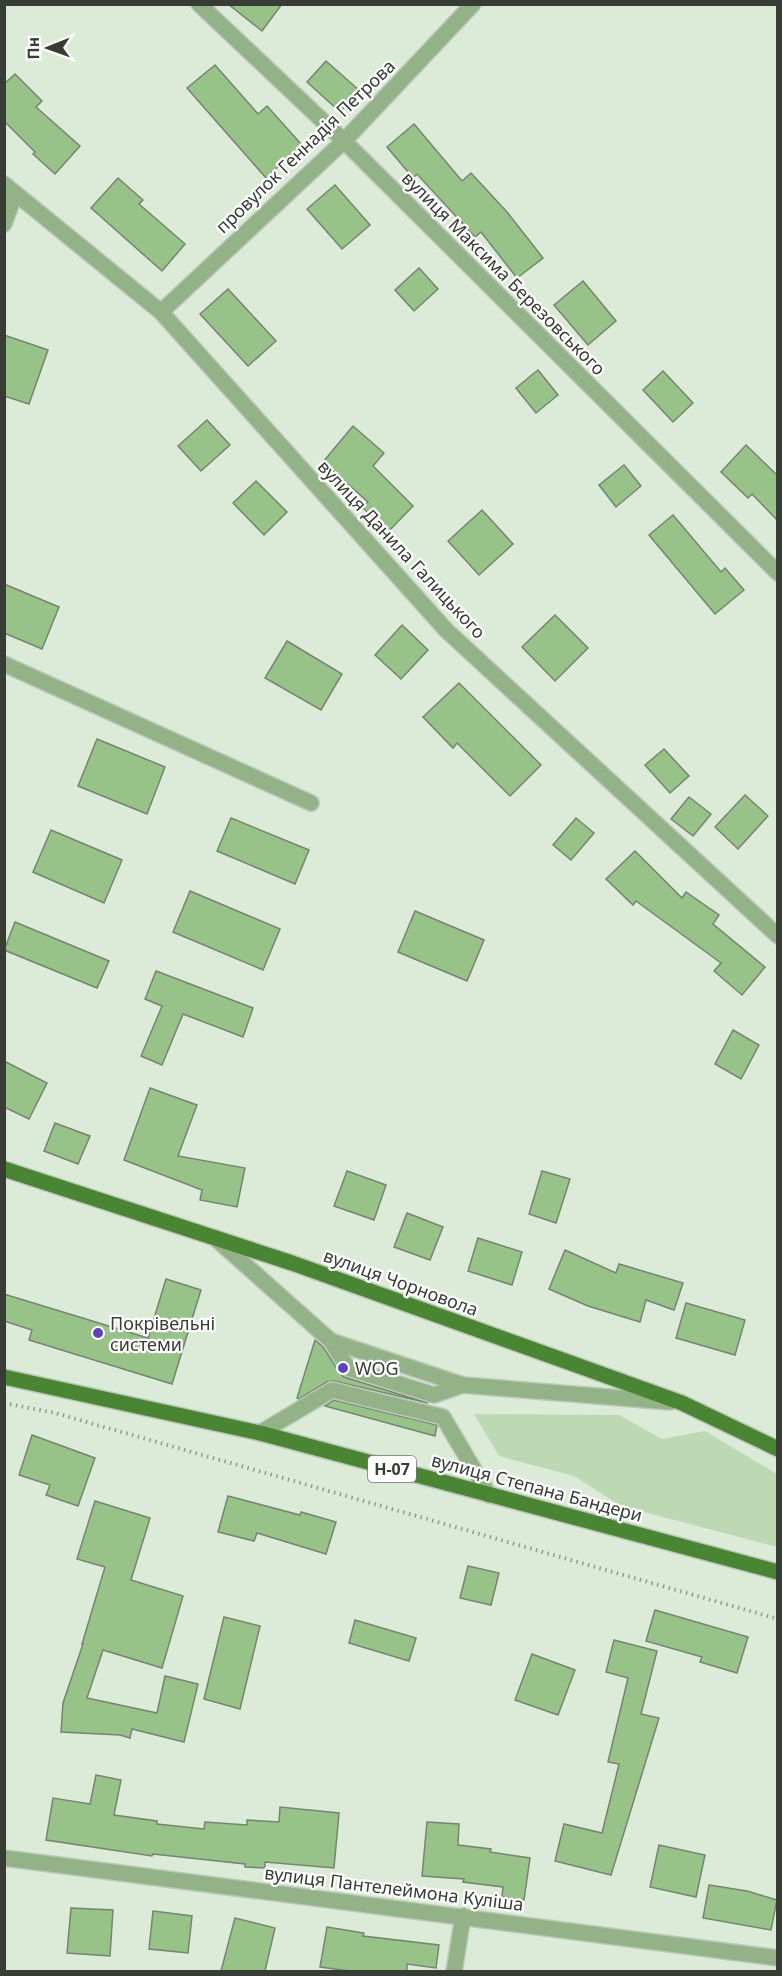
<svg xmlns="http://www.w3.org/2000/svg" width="782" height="1976" viewBox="0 0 782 1976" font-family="'Noto Sans',sans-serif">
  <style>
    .green { fill: #bcd9b3 }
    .building { fill: #97c288; stroke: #768472; stroke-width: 1.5 }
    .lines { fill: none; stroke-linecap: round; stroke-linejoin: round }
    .minor-casing { stroke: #bbc8b7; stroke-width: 18 }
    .major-casing { stroke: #bbc8b7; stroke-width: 18 }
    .path { stroke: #909b8c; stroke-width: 4; stroke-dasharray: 1.5 4.5; stroke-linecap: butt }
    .minor { stroke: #93b288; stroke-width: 15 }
    .major { stroke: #4a8534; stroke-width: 15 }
    .poi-dot { fill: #5e43bb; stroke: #fff; stroke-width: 2 }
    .labels { text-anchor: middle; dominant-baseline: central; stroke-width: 4.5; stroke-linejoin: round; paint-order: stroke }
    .shield { fill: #fff; stroke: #737772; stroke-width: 1.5 }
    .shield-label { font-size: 16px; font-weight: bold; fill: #373d35 }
    .street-label { font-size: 18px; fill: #373d35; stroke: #fff }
    .poi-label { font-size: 18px; fill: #373d35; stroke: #fff; text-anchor: start }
  </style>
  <rect width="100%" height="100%" fill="#dcebd7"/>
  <path class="green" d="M 474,1414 L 619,1415 L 662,1439 L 705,1431 L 777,1474 L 777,1547 L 621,1506 L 574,1476 L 499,1456 Z"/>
  <g class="building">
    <path d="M 228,4 L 282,4 L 262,31 Z"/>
    <path d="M 326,61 L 360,91 L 340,112 L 307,82 Z"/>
    <path d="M 215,65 L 258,114 L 267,106 L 302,145 L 266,178 L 187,88 Z"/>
    <path d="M 15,74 L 42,101 L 36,107 L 80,146 L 55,174 L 33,154 L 35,152 L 4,121 L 4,84 Z"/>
    <path d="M 414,124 L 462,181 L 471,173 L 507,212 L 543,258 L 517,278 L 481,232 L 475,237 L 417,174 L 413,178 L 387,147 Z"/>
    <path d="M 118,178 L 143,200 L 139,204 L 185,244 L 162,271 L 91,208 Z"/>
    <path d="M 335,185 L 370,225 L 342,249 L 307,209 Z"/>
    <path d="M 419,268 L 438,289 L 414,311 L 395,290 Z"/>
    <path d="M 583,281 L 616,321 L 588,345 L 554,305 Z"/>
    <path d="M 228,289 L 276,341 L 248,366 L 200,314 Z"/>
    <path d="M 4,335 L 48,350 L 29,404 L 4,396 Z"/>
    <path d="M 538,370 L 558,395 L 536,413 L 516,388 Z"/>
    <path d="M 663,371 L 693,403 L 673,422 L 643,390 Z"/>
    <path d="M 207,420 L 230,445 L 201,471 L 178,446 Z"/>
    <path d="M 353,426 L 384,453 L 373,466 L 413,506 L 388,532 L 362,507 L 368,502 L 323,462 Z"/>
    <path d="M 746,445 L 777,475 L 777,520 L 752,494 L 748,498 L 721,472 Z"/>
    <path d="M 624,465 L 641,486 L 616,507 L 599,485 Z"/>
    <path d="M 256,481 L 287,512 L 264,535 L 233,503 Z"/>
    <path d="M 482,510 L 513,544 L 479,575 L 448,541 Z"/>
    <path d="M 673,515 L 721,572 L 725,568 L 744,590 L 715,614 L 649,535 Z"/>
    <path d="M 4,584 L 59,607 L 42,649 L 4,633 Z"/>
    <path d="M 555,615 L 588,648 L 555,681 L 522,647 Z"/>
    <path d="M 402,625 L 428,650 L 401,679 L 375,655 Z"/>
    <path d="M 287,641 L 342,674 L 321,710 L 265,678 Z"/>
    <path d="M 459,683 L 541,765 L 510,796 L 457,743 L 453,748 L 423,717 Z"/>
    <path d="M 97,739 L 165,767 L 147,814 L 78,786 Z"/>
    <path d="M 664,749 L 689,776 L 670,793 L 645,765 Z"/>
    <path d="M 745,795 L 768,816 L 738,849 L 715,827 Z"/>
    <path d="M 689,797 L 711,814 L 693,836 L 671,819 Z"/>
    <path d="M 231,818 L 309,850 L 295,884 L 217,851 Z"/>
    <path d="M 576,818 L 594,833 L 571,860 L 553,845 Z"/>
    <path d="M 51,830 L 122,860 L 104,903 L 33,872 Z"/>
    <path d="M 635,851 L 682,898 L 686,892 L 719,915 L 713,924 L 765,967 L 742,995 L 714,971 L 721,963 L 636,901 L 633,905 L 606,879 Z"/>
    <path d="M 190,891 L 280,929 L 263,970 L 173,932 Z"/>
    <path d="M 415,911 L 484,940 L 467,981 L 398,952 Z"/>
    <path d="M 15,922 L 109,961 L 97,988 L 4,950 Z"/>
    <path d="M 156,971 L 253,1008 L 243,1037 L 183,1014 L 162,1065 L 141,1056 L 162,1006 L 145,999 Z"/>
    <path d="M 733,1030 L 759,1045 L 741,1079 L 715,1064 Z"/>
    <path d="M 4,1061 L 47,1083 L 29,1119 L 4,1107 Z"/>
    <path d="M 150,1088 L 197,1105 L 178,1156 L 245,1168 L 237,1207 L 200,1200 L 202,1190 L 124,1160 Z"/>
    <path d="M 55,1123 L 90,1136 L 78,1164 L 44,1151 Z"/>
    <path d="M 347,1171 L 386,1185 L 374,1220 L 334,1206 Z"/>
    <path d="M 542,1171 L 570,1179 L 556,1223 L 529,1214 Z"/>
    <path d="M 407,1213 L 443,1227 L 430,1260 L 394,1247 Z"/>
    <path d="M 478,1238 L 522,1252 L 512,1285 L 468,1271 Z"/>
    <path d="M 565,1250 L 616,1273 L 619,1264 L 683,1283 L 674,1310 L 646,1300 L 640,1322 L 588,1306 L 549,1289 Z"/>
    <path d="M 166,1279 L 201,1290 L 172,1384 L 29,1340 L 32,1330 L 4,1321 L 4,1294 L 148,1338 Z"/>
    <path d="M 686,1303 L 745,1320 L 735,1355 L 676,1338 Z"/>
    <path d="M 315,1340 L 323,1347 L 340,1373 L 344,1377 L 428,1403 L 334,1381 L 327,1382 L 299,1399 L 297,1398 Z"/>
    <path d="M 334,1400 L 437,1425 L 435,1436 L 325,1406 Z"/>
    <path d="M 32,1435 L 95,1458 L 78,1506 L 46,1495 L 50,1485 L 19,1475 Z"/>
    <path d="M 228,1496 L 300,1515 L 301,1512 L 336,1522 L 326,1554 L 257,1533 L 254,1541 L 218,1532 Z"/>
    <path d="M 95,1501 L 150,1518 L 131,1580 L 183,1596 L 162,1668 L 103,1650 L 87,1698 L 157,1713 L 165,1676 L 198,1684 L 184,1742 L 132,1729 L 130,1738 L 120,1735 L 61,1732 L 63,1703 L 83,1644 L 82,1644 L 105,1567 L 77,1559 Z"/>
    <path d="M 468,1566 L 499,1573 L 491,1605 L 460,1598 Z"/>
    <path d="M 655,1610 L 748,1637 L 737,1673 L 700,1662 L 702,1657 L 646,1641 Z"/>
    <path d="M 224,1617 L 260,1626 L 240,1709 L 204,1699 Z"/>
    <path d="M 355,1620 L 416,1638 L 409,1661 L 349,1643 Z"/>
    <path d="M 614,1640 L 657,1651 L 641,1714 L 659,1718 L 611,1875 L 555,1861 L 564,1824 L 602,1833 L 619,1764 L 608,1762 L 628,1678 L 606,1672 Z"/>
    <path d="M 532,1654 L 575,1670 L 558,1715 L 515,1700 Z"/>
    <path d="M 96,1775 L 121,1780 L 114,1815 L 157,1821 L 157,1824 L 204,1829 L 205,1822 L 247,1825 L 247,1820 L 279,1822 L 280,1807 L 339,1813 L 334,1868 L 265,1862 L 265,1868 L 245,1867 L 245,1864 L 153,1854 L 152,1856 L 46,1840 L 53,1798 L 90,1804 Z"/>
    <path d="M 427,1822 L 459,1824 L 458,1845 L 491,1849 L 490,1852 L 530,1858 L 524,1900 L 502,1897 L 503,1887 L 463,1882 L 464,1879 L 422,1876 Z"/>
    <path d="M 659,1845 L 705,1855 L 696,1897 L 650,1887 Z"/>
    <path d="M 709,1885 L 747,1891 L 777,1900 L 771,1930 L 703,1918 Z"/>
    <path d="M 71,1908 L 113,1910 L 110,1956 L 67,1953 Z"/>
    <path d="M 153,1911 L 192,1916 L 188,1953 L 149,1949 Z"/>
    <path d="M 235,1918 L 275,1928 L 265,1971 L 221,1971 Z"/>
    <path d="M 327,1927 L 364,1933 L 363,1936 L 439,1945 L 436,1968 L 407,1964 L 407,1971 L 350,1971 L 320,1967 Z"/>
  </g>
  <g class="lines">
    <defs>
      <g id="minor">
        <path d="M 199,4 L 344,141 L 778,573"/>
        <path d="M 4,184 L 161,312 L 446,630 L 778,936"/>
        <path d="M 4,224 L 15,194"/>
        <path d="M 161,312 L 344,141 L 473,4"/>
        <path d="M 4,664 L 311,803"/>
        <path d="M 215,1238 L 331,1341 L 463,1385 L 670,1402"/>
        <path d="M 331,1341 L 348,1368 L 434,1395 L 463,1385"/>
        <path d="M 260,1433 L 332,1390 L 443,1417 L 489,1495"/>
        <path d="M 4,1858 L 778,1958"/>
        <path d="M 454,1972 L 463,1916"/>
      </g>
      <g id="major">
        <path d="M 4,1169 L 292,1263 L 682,1403 L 778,1449"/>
        <path d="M 4,1377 L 260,1433 L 778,1572"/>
      </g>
    </defs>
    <use href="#minor" class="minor-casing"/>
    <use href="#major" class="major-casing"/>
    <g class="path">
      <path d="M 775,4 L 778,9"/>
      <path d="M 4,1403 L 55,1413 L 778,1619"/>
    </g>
    <use href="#minor" class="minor"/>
    <use href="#major" class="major"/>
  </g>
  <g class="poi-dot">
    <circle cx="98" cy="1333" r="6"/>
    <circle cx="343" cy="1368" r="6"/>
  </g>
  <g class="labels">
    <rect class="shield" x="368" y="1456" width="48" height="26" rx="4.5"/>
    <g class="shield-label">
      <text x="392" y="1469">Н-07</text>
    </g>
    <g class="street-label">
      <text transform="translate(305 146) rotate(-44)">провулок Геннадія Петрова</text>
      <text transform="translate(504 273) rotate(45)">вулиця Максима Березовського</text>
      <text transform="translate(402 549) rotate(47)">вулиця Данила Галицького</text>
      <text transform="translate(401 1282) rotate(20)">вулиця Чорновола</text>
      <text transform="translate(537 1487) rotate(15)">вулиця Степана Бандери</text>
      <text transform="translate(394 1888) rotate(7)">вулиця Пантелеймона Куліша</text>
    </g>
    <g class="poi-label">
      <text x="110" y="1323">Покрівельні<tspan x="110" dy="21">системи</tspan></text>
      <text x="355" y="1368">WOG</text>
    </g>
  </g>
  <rect width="782" height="1976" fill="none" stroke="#373d35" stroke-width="12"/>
  <g transform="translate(48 48) rotate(269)" stroke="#ffffff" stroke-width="4.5" paint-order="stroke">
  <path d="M0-4.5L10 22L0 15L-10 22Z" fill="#373d35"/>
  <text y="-9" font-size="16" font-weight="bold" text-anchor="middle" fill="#373d35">Пн</text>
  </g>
</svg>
